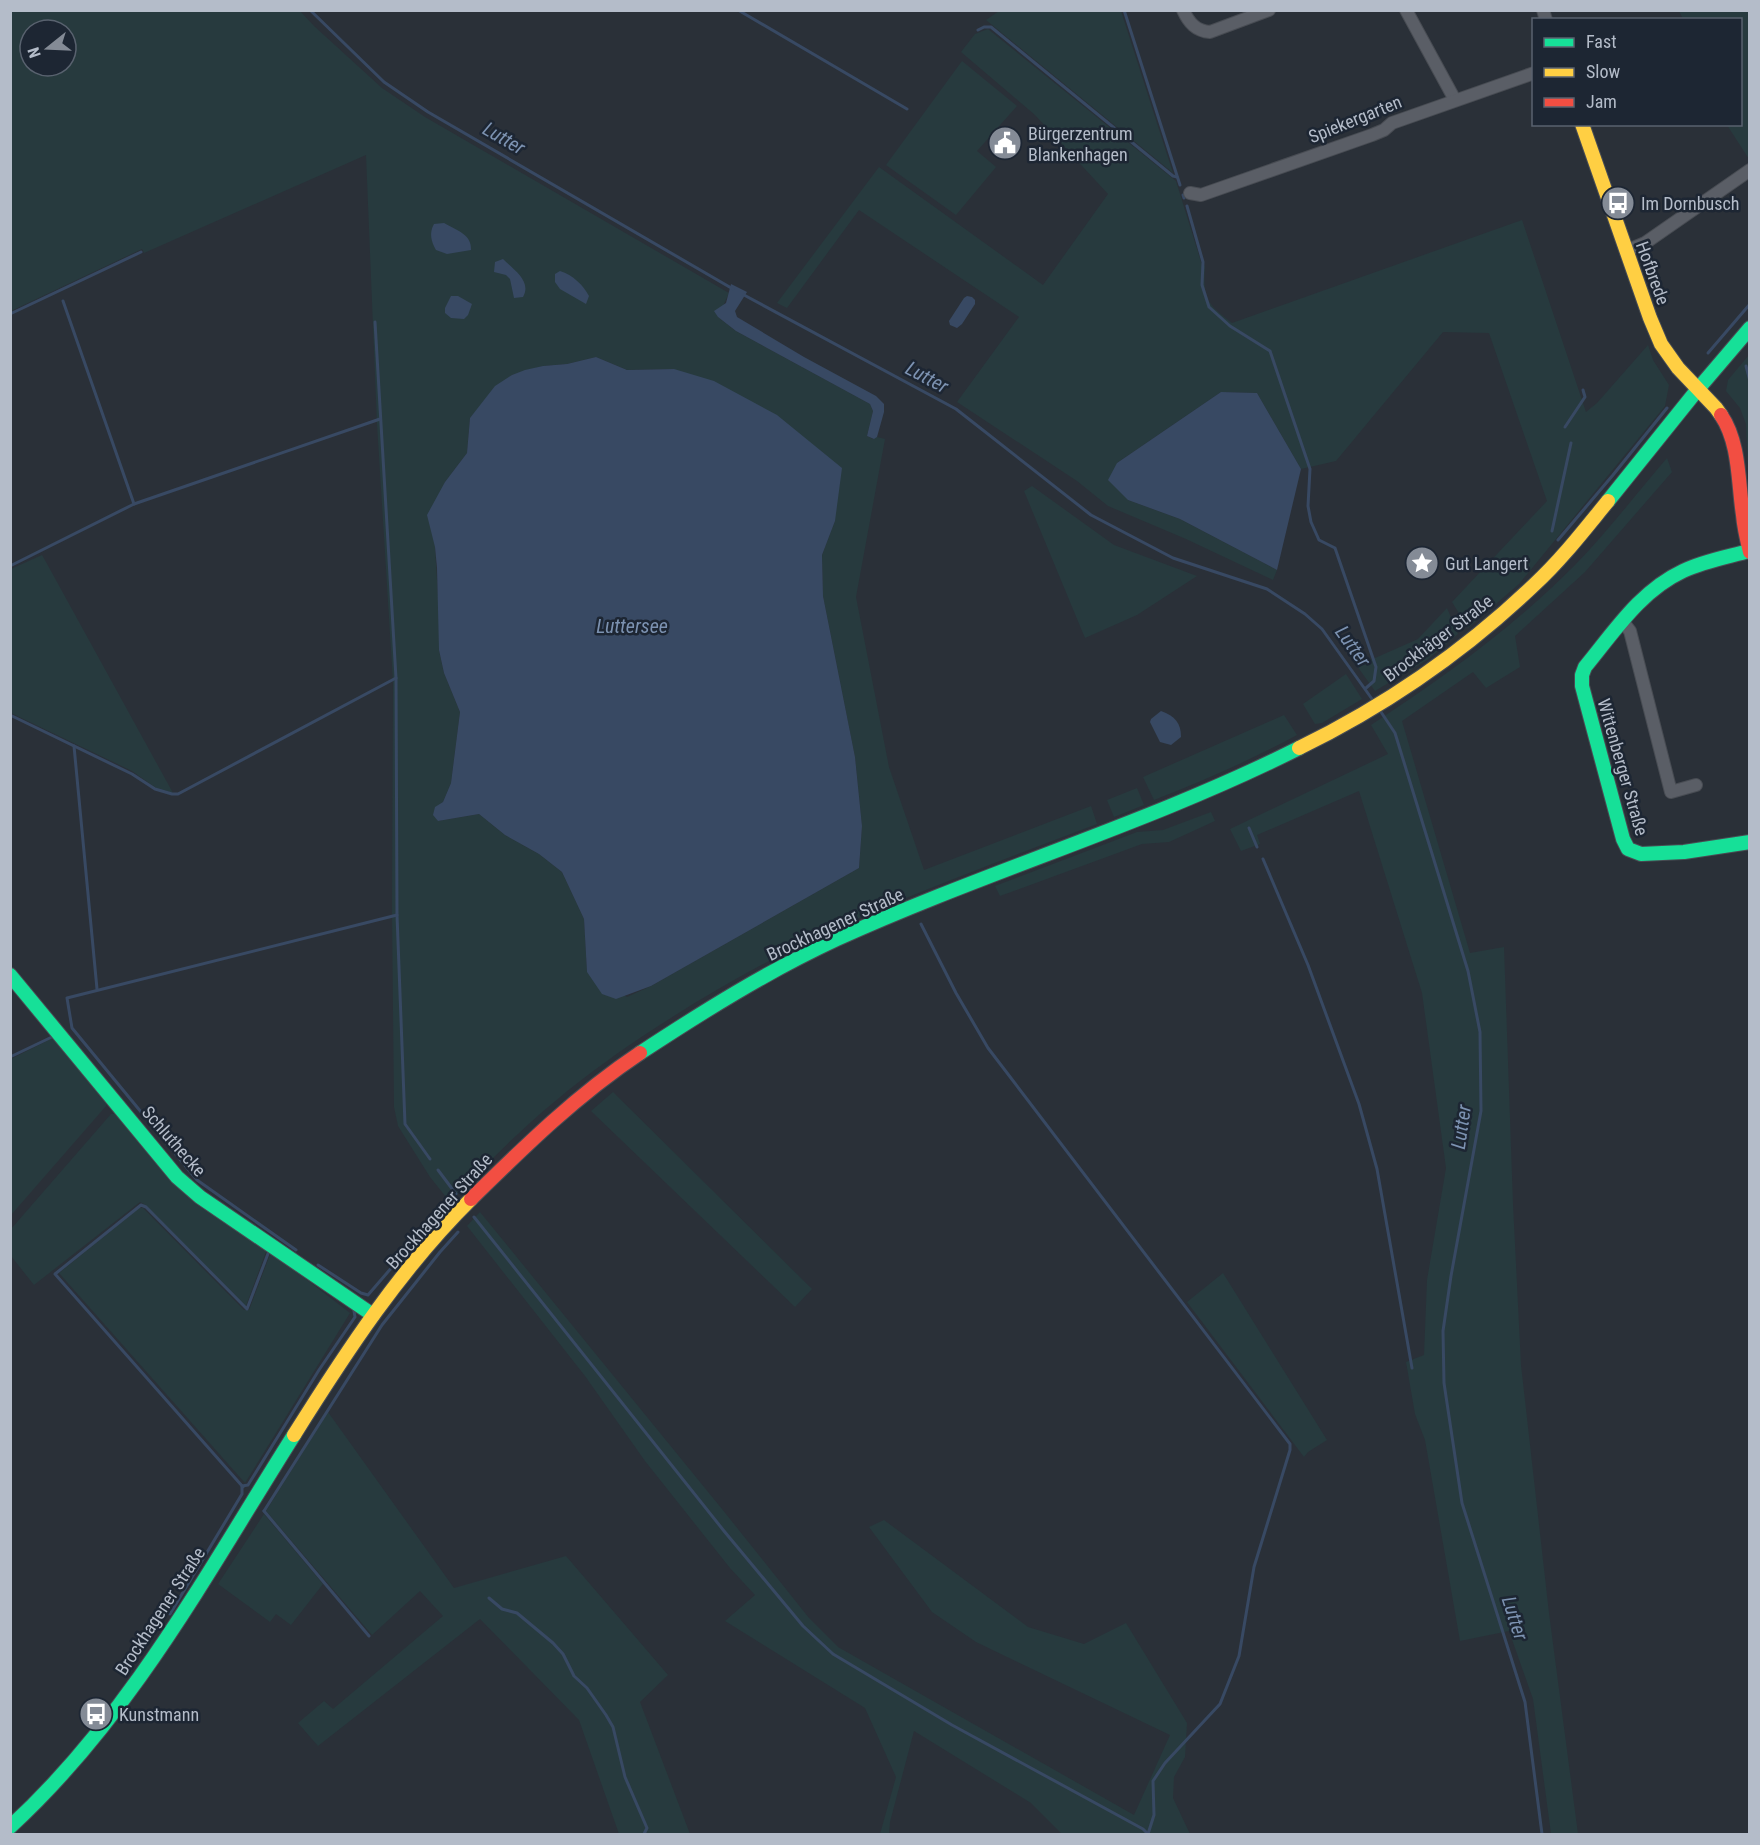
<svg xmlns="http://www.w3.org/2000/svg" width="1760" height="1845" viewBox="0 0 1760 1845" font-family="'Roboto Condensed',sans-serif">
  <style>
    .green { fill: #273a3e; fill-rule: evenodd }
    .water { fill: #384963 }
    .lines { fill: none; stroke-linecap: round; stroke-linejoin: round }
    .stream { stroke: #384963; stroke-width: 3 }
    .street-casing { stroke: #484c53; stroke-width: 14 }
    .fast-casing { stroke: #484c53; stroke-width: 16 }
    .slow-casing { stroke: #484c53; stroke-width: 16 }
    .jam-casing { stroke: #484c53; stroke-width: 16 }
    .street { stroke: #5a5e66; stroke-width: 12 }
    .fast { stroke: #16e098; stroke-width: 14 }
    .slow { stroke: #ffcf43; stroke-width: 14 }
    .jam { stroke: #f24e42; stroke-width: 14 }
    .labels { text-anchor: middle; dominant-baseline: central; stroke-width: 5; stroke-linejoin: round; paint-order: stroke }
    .street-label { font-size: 18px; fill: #b4bcc9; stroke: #1d2633 }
    .poi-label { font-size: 18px; fill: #b4bcc9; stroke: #1d2633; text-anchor: start }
    .water-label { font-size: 20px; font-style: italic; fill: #7c92b1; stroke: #1d2633 }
  </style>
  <rect width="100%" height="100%" fill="#2a3038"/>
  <g class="green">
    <path d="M 10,11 L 300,11 L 314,26 L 382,88 L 425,117 L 729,293 L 718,317 L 736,331 L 870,404 L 873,411 L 867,436 L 873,439 L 877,437 L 885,439 L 856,597 L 889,767 L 924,870 L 1091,806 L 1097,824 C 1010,857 921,890 836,928 C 767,959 693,1002 631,1044 C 596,1068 562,1094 531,1122 C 502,1148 476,1175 450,1202 L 430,1177 L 398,1126 L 394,1107 L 392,913 L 393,682 L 377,424 L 366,155 L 144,253 L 142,249 L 11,311 ZM 30,30 L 66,30 L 66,66 L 30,66 ZM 596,357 L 627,370 L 674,369 L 835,521 L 822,555 L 823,596 L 855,757 L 862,826 L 859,868 L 651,986 L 627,997 L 587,972 L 584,919 L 562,872 L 539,854 L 505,835 L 479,814 L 438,821 L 435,808 L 443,802 L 451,783 L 460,712 L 444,673 L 439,650 L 440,629 L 435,547 L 445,482 L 467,453 L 470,418 L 512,375 L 543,366 L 567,364 Z"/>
    <path d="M 999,11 L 1121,11 L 1173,173 L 986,20 Z"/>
    <path d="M 1679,11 L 1749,11 L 1749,159 L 1727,125 L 1740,124 L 1740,20 L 1683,19 Z"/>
    <path d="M 988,29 L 1176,181 L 1202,265 L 1205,266 C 1203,299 1206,303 1232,323 L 1522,220 L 1586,412 L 1597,403 L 1648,345 L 1653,360 L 1669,385 L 1665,406 L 1519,584 L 1468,628 L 1452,602 L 1547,501 L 1489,333 L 1443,332 L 1336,461 L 1301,469 L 1257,393 L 1221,392 L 1117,463 L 1128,500 L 1180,519 L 1277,570 L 1273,580 L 1186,539 L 1108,506 L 1077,481 L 957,402 L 1019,317 L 859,210 L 787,308 L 777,303 L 879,167 L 1043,285 L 1108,194 L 1035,115 L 961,52 L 975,34 Z"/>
    <path d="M 962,61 L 1017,106 L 977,151 L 996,167 L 956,215 L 886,165 Z"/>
    <path d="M 1749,355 L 1750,355 L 1749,499 L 1746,424 L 1740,408 L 1726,391 L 1728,380 Z"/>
    <path d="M 1667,458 L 1672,472 L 1585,572 L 1515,636 L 1520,667 L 1486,688 L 1473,672 L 1402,721 L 1470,953 L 1504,947 L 1513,1204 L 1521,1365 L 1549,1613 L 1578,1834 L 1551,1834 L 1533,1699 L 1509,1631 L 1460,1641 L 1425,1440 L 1415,1414 L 1406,1362 L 1424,1355 L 1427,1280 L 1446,1168 L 1422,993 L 1359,791 L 1257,835 L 1260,844 L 1241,851 L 1230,829 L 1388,754 L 1371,725 C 1444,677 1514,627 1575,565 C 1608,531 1637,493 1667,458 Z"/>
    <path d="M 1032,486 L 1114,545 L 1197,576 L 1137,615 L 1085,638 L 1024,491 Z"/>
    <path d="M 42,555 L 46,562 L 173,793 L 156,788 L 132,771 L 11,713 L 11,569 Z"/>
    <path d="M 1447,608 L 1458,634 L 1427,660 L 1375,691 L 1357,666 L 1418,639 Z"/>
    <path d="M 1346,674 L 1362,699 L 1322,723 L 1315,724 L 1303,704 Z"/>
    <path d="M 1284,715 L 1297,735 C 1251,760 1203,781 1154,800 L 1143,777 Z"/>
    <path d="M 1137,788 L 1144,805 L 1114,817 L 1107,800 Z"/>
    <path d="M 1211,812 L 1215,821 L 1169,842 L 1142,844 L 1000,896 L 995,886 L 1137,832 L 1163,830 Z"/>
    <path d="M 55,1037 L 106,1100 L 106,1106 L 11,1215 L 11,1059 Z"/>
    <path d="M 613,1092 L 812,1289 L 795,1307 L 591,1111 Z"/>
    <path d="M 120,1113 L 267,1249 L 246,1306 L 144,1204 L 140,1202 L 34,1285 L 11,1256 L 11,1229 L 111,1114 Z"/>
    <path d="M 139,1208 L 143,1208 L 244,1310 L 249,1310 L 271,1252 L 350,1313 L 245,1483 L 59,1273 Z"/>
    <path d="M 480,1212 L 722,1509 L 809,1618 L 838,1647 L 1134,1815 L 1170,1735 L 976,1642 L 932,1612 L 869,1527 L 884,1520 L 1028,1627 L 1084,1644 L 1126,1623 L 1187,1723 L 1185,1757 L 1174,1777 L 1173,1798 L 1190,1834 L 1062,1834 L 1031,1803 L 914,1731 L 890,1822 L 889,1834 L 880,1834 L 896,1777 L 865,1708 L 725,1621 L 755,1595 L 730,1568 L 645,1461 L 585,1376 L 467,1226 Z"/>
    <path d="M 1223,1273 L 1327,1440 L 1308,1452 L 1304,1457 L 1187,1302 Z"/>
    <path d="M 328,1412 L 454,1588 L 566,1556 L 668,1675 L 640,1702 L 690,1834 L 619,1834 L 579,1720 L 480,1619 L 318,1746 L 298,1723 L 324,1701 L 333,1709 L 443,1616 L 420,1591 L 372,1635 L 266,1511 Z"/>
    <path d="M 264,1514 L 323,1584 L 291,1625 L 276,1614 L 270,1622 L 218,1584 Z"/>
  </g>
  <g class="water">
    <path d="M 444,223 C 456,230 472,234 471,250 L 447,254 L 436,250 C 431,241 429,233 434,224 Z"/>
    <path d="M 503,259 C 514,270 532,281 523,297 L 514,298 L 510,279 L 506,275 L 494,272 L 495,262 Z"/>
    <path d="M 560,271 C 573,275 583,285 589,296 L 586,304 L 560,289 L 555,282 L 555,274 Z"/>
    <path d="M 731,284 L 747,292 L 735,311 L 737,317 L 804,357 L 876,396 L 884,404 L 884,412 L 877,437 L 874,439 L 867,436 L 873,411 L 870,404 L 736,331 L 718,317 L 714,311 L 726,303 Z"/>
    <path d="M 451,296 L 458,296 L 472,304 L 468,315 L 464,319 L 451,318 L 445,313 L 445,308 Z"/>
    <path d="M 967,296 L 972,297 L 975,300 L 975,304 L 962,324 L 957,328 L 950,325 L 949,321 L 964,298 Z"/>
    <path d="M 596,357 L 627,370 L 674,369 L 714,381 L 777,415 L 842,468 L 835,521 L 822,555 L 823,596 L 855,757 L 862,826 L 859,868 L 651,986 L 616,999 L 602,994 L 587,972 L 584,919 L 562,872 L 539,854 L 505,835 L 479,814 L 438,821 L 433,815 L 435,807 L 443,802 L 451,783 L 460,712 L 444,673 L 439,650 L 437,568 L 435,547 L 427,515 L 445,482 L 467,453 L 470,418 L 495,386 L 512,375 L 525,370 L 543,366 L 567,364 Z"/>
    <path d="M 1221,392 L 1257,393 L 1301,469 L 1277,570 L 1180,519 L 1128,500 L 1108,480 L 1117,463 Z"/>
    <path d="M 1161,711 C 1175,716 1181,723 1181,737 L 1171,745 L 1160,742 L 1150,722 L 1151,719 Z"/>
  </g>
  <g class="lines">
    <g class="stream">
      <path d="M 310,10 L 384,82 L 428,112 L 733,289"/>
      <path d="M 738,10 L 907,109"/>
      <path d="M 1124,10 L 1180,185"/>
      <path d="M 978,30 L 984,27 L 991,27 L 1173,176 L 1177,177"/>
      <path d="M 1183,195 L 1184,198"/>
      <path d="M 1187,206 L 1203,262 L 1202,285 L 1209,307 L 1230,326 L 1270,351 L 1310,469 L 1308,506 L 1311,522 L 1319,540 L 1335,548 L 1376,667 L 1374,681 L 1366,688"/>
      <path d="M 744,295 L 956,409 L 1091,515 L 1173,558 L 1267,589 L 1305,614 L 1322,629 L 1372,699"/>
      <path d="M 63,301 L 134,504"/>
      <path d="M 10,314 L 141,252"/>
      <path d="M 375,322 L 396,678 L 397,915 L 405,1124 L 430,1159"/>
      <path d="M 1708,353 L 1750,304"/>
      <path d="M 1746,366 L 1750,381"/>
      <path d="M 1565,427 L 1585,397 L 1583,390"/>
      <path d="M 1552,531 L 1571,443"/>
      <path d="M 1558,540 L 1613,475 L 1667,408"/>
      <path d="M 10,566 L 134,504 L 380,419"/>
      <path d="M 1379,709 L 1395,733 L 1468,971 L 1480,1032 L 1481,1111 L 1451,1276 L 1443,1331 L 1444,1383 L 1462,1503 L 1525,1702 L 1542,1834"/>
      <path d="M 10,715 L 132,774 L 155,789 L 172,794 L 178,794 L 396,678"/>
      <path d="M 74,746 L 97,989"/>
      <path d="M 1249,828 L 1257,847"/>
      <path d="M 1263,859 L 1308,965 L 1359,1104 L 1377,1169 L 1412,1368"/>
      <path d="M 921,924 L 956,993 L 988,1048 L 1290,1444 L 1290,1450 L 1254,1567 L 1239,1656 L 1220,1704 L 1165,1763 L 1153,1781 L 1154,1815 L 1148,1834"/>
      <path d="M 10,1057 L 54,1036"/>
      <path d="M 438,1170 L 456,1194"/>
      <path d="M 474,1217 L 724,1531 L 803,1626 L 833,1654 L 952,1725 L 1143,1829 L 1148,1834"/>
      <path d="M 296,1250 L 197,1180 L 72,1028 L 67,998 L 397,915"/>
      <path d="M 318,1265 L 361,1293 L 368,1295 L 443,1208"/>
      <path d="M 243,1487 L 55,1274 L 141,1205 L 146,1207 L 247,1309 L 269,1251"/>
      <path d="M 264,1511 L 382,1325 L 440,1252 L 458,1232"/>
      <path d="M 264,1511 L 369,1636"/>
      <path d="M 489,1598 L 502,1609 L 517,1613 L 553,1643 L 563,1654 L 574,1676 L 587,1688 L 606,1715 L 613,1727 L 625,1777 L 647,1828 L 644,1834"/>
      <path d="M 170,1614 L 242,1494 L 242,1486 L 248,1485 L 319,1370 L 355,1317 L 354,1311"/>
    </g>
    <defs>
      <g id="street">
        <path d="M 1183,10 C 1189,23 1196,31 1210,32 L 1269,10"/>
        <path d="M 1406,10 L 1455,100"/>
        <path d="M 1543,10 L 1546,20"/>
        <path d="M 1190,193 L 1201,195 L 1372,135 L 1384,130 L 1392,123 L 1534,73"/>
        <path d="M 1626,251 L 1645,243 L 1750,170"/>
        <path d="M 1623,622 L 1630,631 L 1671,792 L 1696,785"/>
      </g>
      <g id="fast">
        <path d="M 1608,501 L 1698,389 L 1750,328"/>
        <path d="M 1749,551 C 1727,557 1704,561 1683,571 C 1640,591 1614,632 1585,667 L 1582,675 L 1582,686 L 1623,839 L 1628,849 L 1641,854 L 1684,852 L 1750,842"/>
        <path d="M 10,975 L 177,1177 L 200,1197 L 373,1315"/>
        <path d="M 640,1053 C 704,1011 768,971 837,939 C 989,870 1150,823 1299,748"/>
        <path d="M 10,1827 C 130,1717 208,1571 294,1435"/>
      </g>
      <g id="slow">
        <path d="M 1582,124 L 1650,318 L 1661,344 L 1678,368 L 1716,408 L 1721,415"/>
        <path d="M 1299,748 C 1385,706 1466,650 1535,584 C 1562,559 1585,529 1608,501"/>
        <path d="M 294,1435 C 346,1352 401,1268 471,1199"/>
      </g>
      <g id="jam">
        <path d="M 1721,415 C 1740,443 1738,483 1743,515 C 1744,528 1747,540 1750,552"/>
        <path d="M 471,1199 C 525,1146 577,1095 640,1053"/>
      </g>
    </defs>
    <use href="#street" class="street-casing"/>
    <use href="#fast" class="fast-casing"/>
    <use href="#slow" class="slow-casing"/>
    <use href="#jam" class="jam-casing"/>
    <use href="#street" class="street"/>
    <use href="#fast" class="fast"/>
    <use href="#slow" class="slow"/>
    <use href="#jam" class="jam"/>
  </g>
  <defs>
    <symbol id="civic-disc" viewBox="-11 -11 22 22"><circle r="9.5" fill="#848b96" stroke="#1d2633"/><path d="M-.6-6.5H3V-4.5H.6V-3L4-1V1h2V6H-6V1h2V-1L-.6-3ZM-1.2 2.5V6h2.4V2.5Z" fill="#fff"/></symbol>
    <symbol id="bus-disc" viewBox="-11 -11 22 22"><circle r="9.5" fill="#848b96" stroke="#1d2633"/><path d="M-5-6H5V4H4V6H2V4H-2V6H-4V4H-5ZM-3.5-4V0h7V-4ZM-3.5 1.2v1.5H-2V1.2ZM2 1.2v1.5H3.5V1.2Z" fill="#fff"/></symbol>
    <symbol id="sight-disc" viewBox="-11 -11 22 22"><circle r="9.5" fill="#848b96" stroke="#1d2633"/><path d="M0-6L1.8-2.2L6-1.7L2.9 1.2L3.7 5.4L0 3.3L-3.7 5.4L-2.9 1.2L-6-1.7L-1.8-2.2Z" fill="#fff"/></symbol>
  </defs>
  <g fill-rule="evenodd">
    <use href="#civic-disc" x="986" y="124" width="38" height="38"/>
    <use href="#bus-disc" x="1599" y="184" width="38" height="38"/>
    <use href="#sight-disc" x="1403" y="544" width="38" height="38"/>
    <use href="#bus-disc" x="77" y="1695" width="38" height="38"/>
  </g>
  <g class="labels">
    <g class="street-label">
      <text transform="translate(1355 119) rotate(-22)">Spiekergarten</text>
      <text transform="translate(1653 273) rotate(70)">Hofbrede</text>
      <text transform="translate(1438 638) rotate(-37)">Brockhäger Straße</text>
      <text transform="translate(1623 767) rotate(74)">Wittenberger Straße</text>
      <text transform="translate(835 924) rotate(-25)">Brockhagener Straße</text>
      <text transform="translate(174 1141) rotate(49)">Schluthecke</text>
      <text transform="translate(439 1211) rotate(-48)">Brockhagener Straße</text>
      <text transform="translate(160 1611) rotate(-57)">Brockhagener Straße</text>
    </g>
    <g class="poi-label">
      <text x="1028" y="133">Bürgerzentrum<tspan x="1028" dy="21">Blankenhagen</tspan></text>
      <text x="1641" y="203">Im Dornbusch</text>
      <text x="1445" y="563">Gut Langert</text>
      <text x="119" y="1714">Kunstmann</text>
    </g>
    <g class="water-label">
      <text transform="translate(504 138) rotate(30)">Lutter</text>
      <text transform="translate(927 377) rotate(28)">Lutter</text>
      <text x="632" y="626">Luttersee</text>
      <text transform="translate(1353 646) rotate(54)">Lutter</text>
      <text transform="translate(1461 1127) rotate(-82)">Lutter</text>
      <text transform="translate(1515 1618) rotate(72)">Lutter</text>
    </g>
  </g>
  <rect width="1760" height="1845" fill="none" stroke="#b4bcc9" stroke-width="24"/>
  <rect x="1532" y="18" width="210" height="108" fill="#1d2633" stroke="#59626f" stroke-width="1.5"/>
  <rect x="1544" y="38" width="30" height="9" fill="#16e098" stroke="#59626f" stroke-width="1.5"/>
  <text x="1586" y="48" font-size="18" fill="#b4bcc9">Fast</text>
  <rect x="1544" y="68" width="30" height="9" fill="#ffcf43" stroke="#59626f" stroke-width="1.5"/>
  <text x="1586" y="78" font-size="18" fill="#b4bcc9">Slow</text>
  <rect x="1544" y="98" width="30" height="9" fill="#f24e42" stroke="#59626f" stroke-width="1.5"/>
  <text x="1586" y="108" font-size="18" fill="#b4bcc9">Jam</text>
  <g transform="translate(48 48) rotate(252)"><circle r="28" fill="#1d2633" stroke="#59626f" stroke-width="1.5"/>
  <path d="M0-4.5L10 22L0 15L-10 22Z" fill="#848b96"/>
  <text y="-9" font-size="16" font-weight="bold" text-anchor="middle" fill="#b4bcc9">N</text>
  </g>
</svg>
